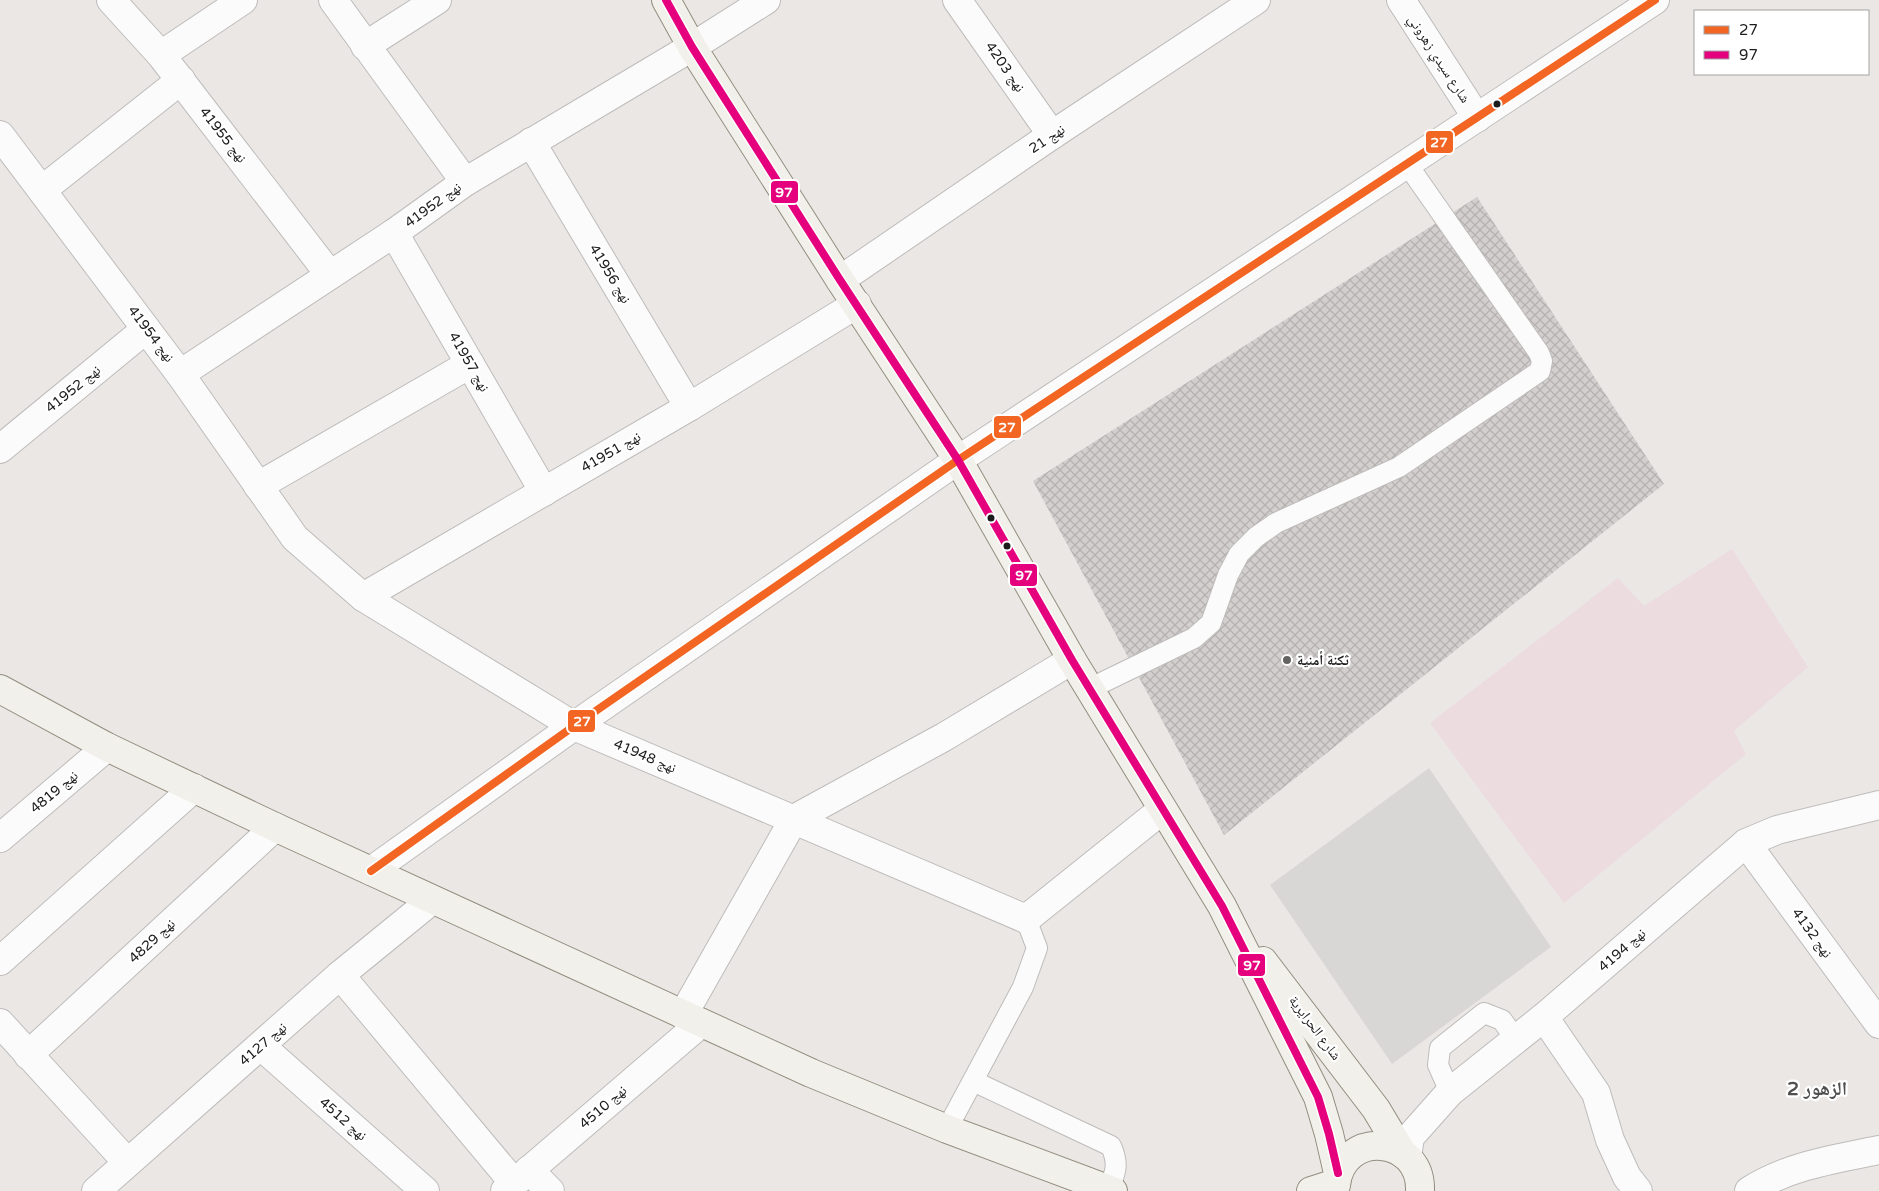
<svg xmlns="http://www.w3.org/2000/svg" width="1879" height="1191" viewBox="0 0 1879 1191" font-family="'Varela Round','Noto Naskh Arabic',sans-serif">
  <style>
    .commercial { fill: #ecdcdf }
    .religious { fill: #d9d7d6 }
    .building { fill: url(#building-cross-hatch) }
    .lines { fill: none; stroke-linecap: round; stroke-linejoin: round }
    .lane-casing { stroke: #bebcbb; stroke-width: 22 }
    .street-casing { stroke: #bebcbb; stroke-width: 30 }
    .secondary-casing { stroke: #938d7f; stroke-width: 30 }
    .lane { stroke: #fcfbfb; stroke-width: 20 }
    .street { stroke: #fcfbfb; stroke-width: 28 }
    .secondary { stroke: #f2f0ea; stroke-width: 28 }
    .bus-1-casing { stroke: #fff; stroke-width: 11 }
    .bus-2-casing { stroke: #fff; stroke-width: 11 }
    .bus-1 { stroke: #f26522; stroke-width: 8 }
    .bus-2 { stroke: #e5007d; stroke-width: 8 }
    .bus-dot { fill: #1c1c1c; stroke: #fff; stroke-width: 2 }
    .poi-dot { fill: #646362; stroke: #fff; stroke-width: 2 }
    .labels { text-anchor: middle; dominant-baseline: central; stroke-width: 4.5; stroke-linejoin: round; paint-order: stroke }
    .street-label { font-size: 14px; fill: #1c1c1c; stroke: #fff }
    .poi-label { font-size: 14px; font-weight: bold; fill: #1c1c1c; stroke: #fff; text-anchor: start }
    .district-label { font-size: 19px; font-weight: bold; fill: #4f4f4f; stroke: #fff }
    .line-badge { stroke: #fff; stroke-width: 2 }
    .badge-label { font-size: 14px; text-anchor: middle; font-weight: bold; fill: #fff }
  </style>
  <defs>
    <pattern id="building-cross-hatch" width="8" height="8" patternUnits="userSpaceOnUse" patternTransform="scale(1.25)"><rect width="8" height="8" fill="#d3cfce"/><path d="M0 0l8 8M0 8l8-8" fill="none" stroke="#b5b1b0"/></pattern>
  </defs>
  <rect width="100%" height="100%" fill="#ebe7e5"/>
  <path class="commercial" d="M 1732,549 L 1808,667 L 1734,731 L 1746,754 L 1564,903 L 1430,723 L 1618,578 L 1644,606 Z"/>
  <path class="religious" d="M 1429,768 L 1551,947 L 1392,1064 L 1270,885 Z"/>
  <path class="building" d="M 1477,197 L 1664,484 L 1224,835 L 1033,481 Z"/>
  <g class="lines">
    <defs>
      <g id="lane">
        <path d="M 1089,689 L 1194,638 L 1211,623 L 1228,575 L 1239,554 L 1256,537 L 1276,523 L 1399,467 L 1540,371 L 1542,361 L 1539,353 L 1407,164"/>
        <path d="M 973,1081 L 1111,1146 C 1119,1164 1116,1173 1108,1189"/>
        <path d="M 1450,1092 L 1438,1065 L 1440,1048 L 1484,1013 L 1502,1020 L 1516,1040"/>
        <path d="M 947,1129 L 1023,987 L 1037,948 L 1026,919"/>
      </g>
      <g id="street">
        <path d="M 111,0 L 161,55 L 330,275"/>
        <path d="M 333,0 L 465,182"/>
        <path d="M 957,0 L 1052,135"/>
        <path d="M 1401,0 L 1477,118"/>
        <path d="M 365,46 L 437,0"/>
        <path d="M 161,55 L 243,0"/>
        <path d="M 0,135 L 180,374 L 295,538 L 363,597 L 574,726 L 1026,919 L 1162,810"/>
        <path d="M 531,142 L 689,407"/>
        <path d="M 42,190 L 181,80"/>
        <path d="M 394,233 L 544,492"/>
        <path d="M 840,280 L 1052,135 L 1256,0"/>
        <path d="M 180,374 L 394,233 L 465,182 L 692,47 L 766,0"/>
        <path d="M 0,449 L 146,329"/>
        <path d="M 258,486 L 470,364"/>
        <path d="M 363,597 L 689,407 L 857,304"/>
        <path d="M 0,838 L 107,747"/>
        <path d="M 1746,843 L 1879,1024"/>
        <path d="M 371,871 L 574,726 L 958,460 L 1655,0"/>
        <path d="M 0,961 L 194,788"/>
        <path d="M 340,975 L 514,1183"/>
        <path d="M 683,1015 L 794,819 L 944,737 L 1072,660"/>
        <path d="M 1544,1017 L 1596,1093 L 1610,1140 L 1627,1177 L 1638,1191"/>
        <path d="M 0,1023 L 127,1162"/>
        <path d="M 261,1046 L 425,1191"/>
        <path d="M 28,1055 L 275,827"/>
        <path d="M 1407,1157 L 1410,1137 L 1450,1092 L 1544,1017 L 1746,843 L 1777,830 L 1879,805"/>
        <path d="M 529,1170 L 550,1191"/>
        <path d="M 96,1191 L 340,975 L 432,900"/>
        <path d="M 505,1191 L 701,1023"/>
        <path d="M 1749,1191 C 1788,1166 1834,1159 1879,1150"/>
      </g>
      <g id="secondary">
        <path d="M 666,0 L 692,47 L 840,280 L 958,460 L 1072,660 L 1222,906 L 1318,1097 L 1329,1134 L 1338,1173"/>
        <path d="M 0,689 L 107,747 L 275,827 L 811,1073 L 947,1129 L 1113,1191"/>
        <path d="M 1263,961 L 1376,1109 L 1403,1154"/>
        <path d="M 1336,1185 C 1342,1129 1422,1135 1420,1191"/>
        <path d="M 1311,1191 L 1336,1183"/>
      </g>
    </defs>
    <use href="#lane" class="lane-casing"/>
    <use href="#street" class="street-casing"/>
    <use href="#secondary" class="secondary-casing"/>
    <use href="#lane" class="lane"/>
    <use href="#street" class="street"/>
    <use href="#secondary" class="secondary"/>
    <defs>
      <path id="bus-1" d="M 371,871 L 574,726 L 958,460 L 1655,0"/>
      <path id="bus-2" d="M 666,0 L 692,47 L 840,280 L 958,460 L 1072,660 L 1222,906 L 1318,1097 L 1329,1134 L 1338,1173"/>
    </defs>
    <use href="#bus-1" class="bus-1-casing"/>
    <use href="#bus-2" class="bus-2-casing"/>
    <use href="#bus-1" class="bus-1"/>
    <use href="#bus-2" class="bus-2"/>
  </g>
  <g class="bus-dot">
    <circle cx="1497" cy="104" r="4.5"/>
    <circle cx="991" cy="518" r="4.5"/>
    <circle cx="1007" cy="546" r="4.5"/>
  </g>
  <circle class="poi-dot" cx="1287" cy="660" r="5"/>
  <g class="labels">
    <g class="street-label">
      <text transform="translate(1439 59) rotate(57)">شارع سيدي زهروني</text>
      <text transform="translate(1005 67) rotate(55)">نهج 4203</text>
      <text transform="translate(223 135) rotate(52)">نهج 41955</text>
      <text transform="translate(1047 139) rotate(-34)">نهج 21</text>
      <text transform="translate(433 205) rotate(-36)">نهج 41952</text>
      <text transform="translate(610 274) rotate(59)">نهج 41956</text>
      <text transform="translate(151 334) rotate(53)">نهج 41954</text>
      <text transform="translate(469 362) rotate(60)">نهج 41957</text>
      <text transform="translate(73 389) rotate(-39)">نهج 41952</text>
      <text transform="translate(611 452) rotate(-30)">نهج 41951</text>
      <text transform="translate(645 756) rotate(23)">نهج 41948</text>
      <text transform="translate(54 792) rotate(-40)">نهج 4819</text>
      <text transform="translate(1812 933) rotate(54)">نهج 4132</text>
      <text transform="translate(152 941) rotate(-43)">نهج 4829</text>
      <text transform="translate(1622 950) rotate(-41)">نهج 4194</text>
      <text transform="translate(1315 1028) rotate(53)">شارع الحرايرية</text>
      <text transform="translate(263 1044) rotate(-41)">نهج 4127</text>
      <text transform="translate(603 1107) rotate(-41)">نهج 4510</text>
      <text transform="translate(343 1119) rotate(41)">نهج 4512</text>
    </g>
    <g class="poi-label">
      <text x="1297" y="660">ثكنة أمنية</text>
    </g>
    <g class="district-label">
      <text x="1817" y="1089">الزهور 2</text>
    </g>
  </g>
  <g class="line-badge">
    <rect x="1425" y="130" width="29" height="24" rx="5" fill="#f26522"/>
    <rect x="770" y="180" width="29" height="24" rx="5" fill="#e5007d"/>
    <rect x="993" y="415" width="29" height="24" rx="5" fill="#f26522"/>
    <rect x="1009" y="563" width="29" height="24" rx="5" fill="#e5007d"/>
    <rect x="567" y="709" width="29" height="24" rx="5" fill="#f26522"/>
    <rect x="1237" y="953" width="29" height="24" rx="5" fill="#e5007d"/>
  </g>
  <g class="badge-label">
    <text x="1439" y="147">27</text>
    <text x="784" y="197">97</text>
    <text x="1007" y="432">27</text>
    <text x="1024" y="580">97</text>
    <text x="582" y="726">27</text>
    <text x="1252" y="970">97</text>
  </g>
  <rect x="1694" y="10" width="175" height="65" fill="#ffffff" stroke="#a4a4a4"/>
  <rect x="1704" y="26" width="25" height="8" fill="#f26522" stroke="#a4a4a4"/>
  <text x="1739" y="35" font-size="15" fill="#1c1c1c">27</text>
  <rect x="1704" y="51" width="25" height="8" fill="#e5007d" stroke="#a4a4a4"/>
  <text x="1739" y="60" font-size="15" fill="#1c1c1c">97</text>
</svg>
